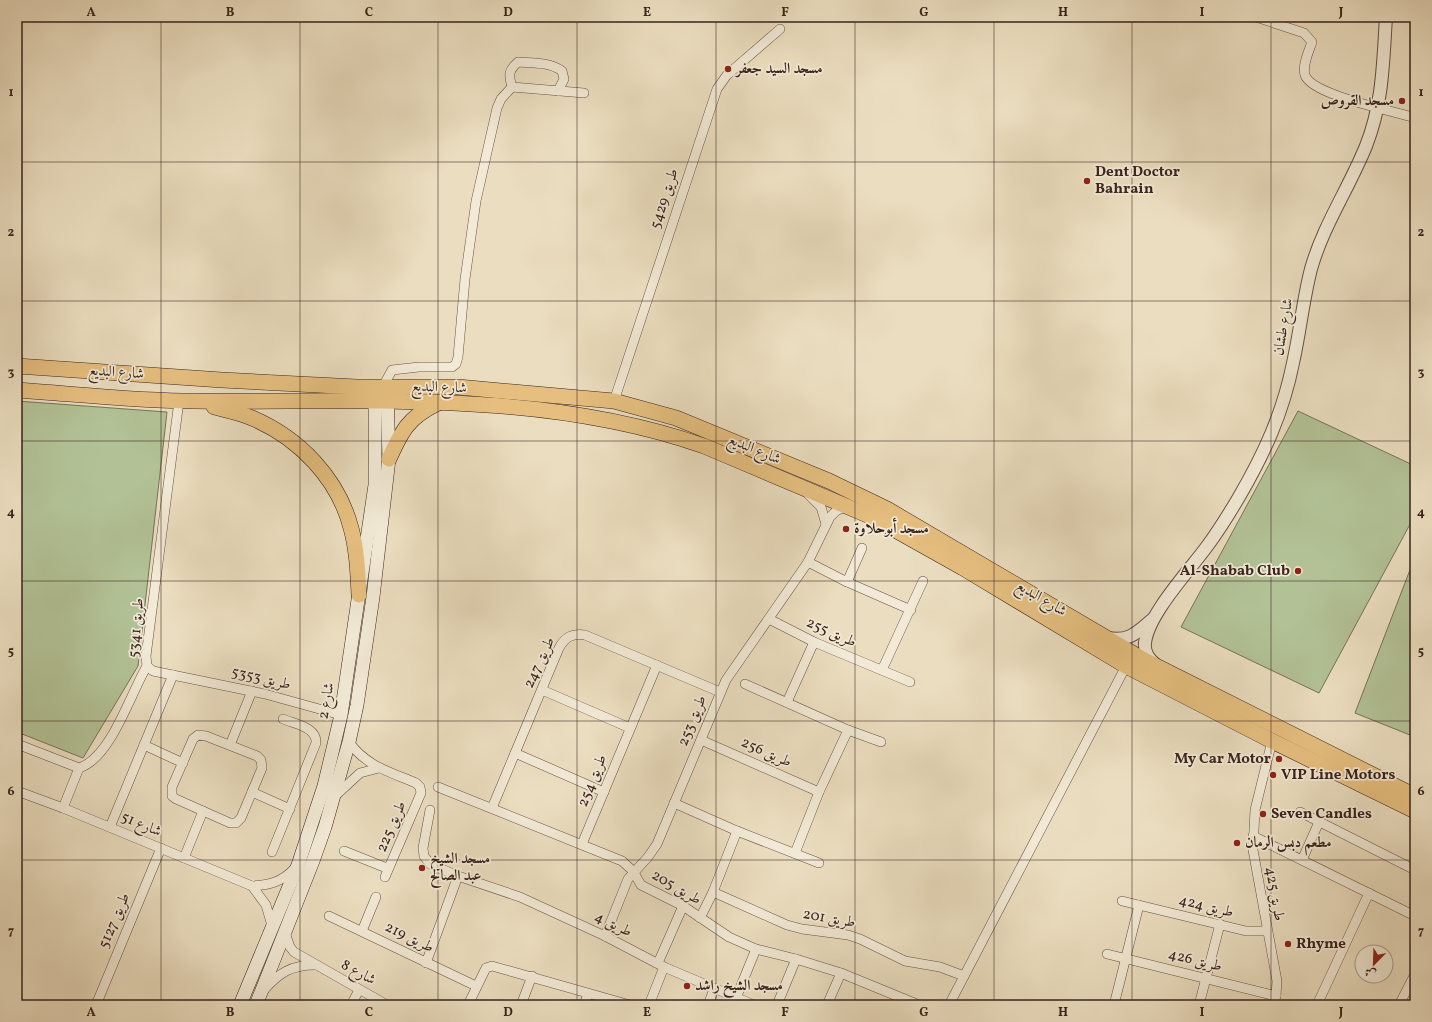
<svg xmlns="http://www.w3.org/2000/svg" width="1432" height="1022" viewBox="0 0 1432 1022" font-family="Vollkorn,Amiri,serif">
  <style>
    .green { fill: #b2c296; stroke: #767259 }
    .lines { fill: none; stroke-linecap: round; stroke-linejoin: round }
    .minor-casing { stroke: #665245; stroke-width: 10 }
    .tertiary-casing { stroke: #665245; stroke-width: 14 }
    .secondary-casing { stroke: #39231c; stroke-width: 14 }
    .primary-casing { stroke: #39231c; stroke-width: 16 }
    .minor { stroke: #f2ead6; stroke-width: 9 }
    .tertiary { stroke: #f2ead6; stroke-width: 12 }
    .secondary { stroke: #f2ead6; stroke-width: 13 }
    .primary { stroke: #e6bf80; stroke-width: 15 }
    .grid { fill: none; stroke: #39231c; stroke-width: 1; stroke-opacity: 0.55 }
    .poi-dot { fill: #8f2418; stroke: #f2ead6; stroke-width: 1.5 }
    .labels { text-anchor: middle; dominant-baseline: central; stroke-width: 3.5; stroke-linejoin: round; paint-order: stroke }
    .poi-label { font-size: 15px; font-weight: bold; fill: #39231c; stroke: #f2ead6; text-anchor: start }
    .street-label { font-size: 15px; fill: #39231c; stroke: #f2ead6 }
    .neatline { fill: none; stroke: #39231c; stroke-width: 1.5 }
    .grid-label { font-size: 13px; text-anchor: middle; font-weight: bold; fill: #39231c }
  </style>
  <rect width="100%" height="100%" fill="#ebdec0"/>
  <filter id="stains"><feTurbulence type="fractalNoise" baseFrequency=".005" numOctaves="4"/><feColorMatrix values="0 0 0 0 .2 0 0 0 0 .09 0 0 0 0 .02 0 0 0 .5 -.17"/></filter>
  <radialGradient id="worn" r=".72"><stop offset=".6" stop-color="#630" stop-opacity="0"/><stop offset="1" stop-color="#630" stop-opacity=".3"/></radialGradient>
  <g class="green">
    <path d="M 17,401 L 167,412 L 138,666 L 83,758 L 17,732 Z"/>
    <path d="M 1298,411 L 1415,466 L 1415,515 L 1319,693 L 1181,627 Z"/>
    <path d="M 1413,562 L 1415,562 L 1415,737 L 1355,713 Z"/>
  </g>
  <g class="lines">
    <defs>
      <g id="minor">
        <path d="M 1256,17 L 1304,33 L 1312,42 C 1309,51 1302,65 1305,75 C 1311,95 1394,111 1415,118"/>
        <path d="M 512,87 C 508,74 509,70 518,62 C 533,63 550,62 562,71 L 564,79 L 558,91"/>
        <path d="M 386,387 L 386,381 L 392,370 L 419,367 L 452,367 L 456,364 L 458,357 L 465,279 L 476,201 L 497,108 L 501,99 L 512,87 L 584,93"/>
        <path d="M 179,401 L 146,656 L 147,666 L 153,671 L 265,694 L 341,715"/>
        <path d="M 614,401 L 717,89 L 727,75 L 780,29"/>
        <path d="M 808,494 L 821,507 L 826,524"/>
        <path d="M 808,562 L 847,582 L 911,610"/>
        <path d="M 847,582 L 862,548"/>
        <path d="M 769,619 L 814,642 L 910,682"/>
        <path d="M 882,670 L 923,581"/>
        <path d="M 745,684 L 848,730 L 881,742"/>
        <path d="M 542,690 L 630,728"/>
        <path d="M 787,702 L 814,642"/>
        <path d="M 198,735 L 206,736 L 257,756 L 261,760 L 262,768 L 241,818 L 236,823 L 230,823 L 176,799 L 172,796 L 172,787 L 193,739 Z"/>
        <path d="M 701,740 L 819,792"/>
        <path d="M 1272,741 L 1255,810 L 1253,850 L 1277,981 L 1276,996 L 1273,1005"/>
        <path d="M 349,742 C 366,766 390,772 416,783 L 420,787 L 421,793 L 385,877"/>
        <path d="M 17,744 L 79,768 C 111,758 130,694 147,666"/>
        <path d="M 144,745 L 183,763"/>
        <path d="M 230,745 L 252,691"/>
        <path d="M 515,753 L 604,792"/>
        <path d="M 438,787 L 622,861 L 633,871 L 641,885 L 683,906 L 729,937 L 756,949 L 796,959 L 841,973 L 919,1005"/>
        <path d="M 17,791 L 63,808 L 252,886 L 266,905 L 272,926"/>
        <path d="M 252,792 L 290,809"/>
        <path d="M 334,797 L 360,773 L 379,768"/>
        <path d="M 674,803 L 737,831 L 819,863"/>
        <path d="M 63,808 L 79,768"/>
        <path d="M 492,808 L 559,648 C 565,637 572,633 585,635 L 720,692"/>
        <path d="M 430,810 L 423,848 L 424,856 L 430,864 L 458,876 L 520,897 L 605,936 L 664,967 L 754,1005"/>
        <path d="M 1300,812 L 1415,870"/>
        <path d="M 110,827 L 173,675"/>
        <path d="M 1253,836 L 1415,916"/>
        <path d="M 582,844 L 657,665"/>
        <path d="M 344,851 L 384,867 L 389,867"/>
        <path d="M 272,852 L 316,743 C 317,727 295,724 283,719"/>
        <path d="M 795,853 L 819,792 L 848,730"/>
        <path d="M 184,858 L 203,811"/>
        <path d="M 1302,860 L 1319,822"/>
        <path d="M 252,886 C 269,885 282,882 294,869"/>
        <path d="M 713,892 L 787,925 L 802,929 L 848,935 L 860,939 L 905,961 L 940,967 L 964,976"/>
        <path d="M 1122,901 L 1246,931 L 1267,931"/>
        <path d="M 329,916 L 476,986"/>
        <path d="M 700,918 L 713,892 L 737,831"/>
        <path d="M 362,931 L 376,897"/>
        <path d="M 285,933 L 290,947 L 294,952 L 387,1005"/>
        <path d="M 605,936 L 628,879 L 648,857 L 657,844 L 726,680 L 808,562 L 830,517 L 836,511 L 846,506"/>
        <path d="M 1107,954 L 1276,996"/>
        <path d="M 426,963 L 458,876"/>
        <path d="M 658,963 L 683,906"/>
        <path d="M 264,990 C 279,973 291,965 315,965"/>
        <path d="M 736,998 L 756,949"/>
        <path d="M 96,1005 L 161,848"/>
        <path d="M 351,1005 L 359,990"/>
        <path d="M 468,1005 L 484,972 L 486,968 L 492,966 L 630,1005"/>
        <path d="M 521,1005 L 532,976"/>
        <path d="M 584,1005 L 588,994"/>
        <path d="M 649,1005 L 664,967"/>
        <path d="M 708,1005 L 714,989"/>
        <path d="M 777,1005 L 796,959"/>
        <path d="M 827,1005 L 841,973"/>
        <path d="M 949,1005 L 1126,666"/>
        <path d="M 1114,1005 L 1139,905"/>
        <path d="M 1199,1005 L 1220,924"/>
        <path d="M 1317,1005 L 1369,893"/>
        <path d="M 1399,1005 L 1415,974"/>
      </g>
      <g id="tertiary">
        <path d="M 1108,638 C 1130,642 1137,632 1153,619"/>
        <path d="M 1155,664 C 1149,659 1144,651 1145,643 C 1148,614 1190,570 1208,545 C 1219,530 1229,514 1239,497 C 1264,454 1283,413 1293,363 C 1300,332 1303,300 1311,269 C 1323,226 1349,188 1366,146 C 1383,103 1383,63 1386,17"/>
      </g>
      <g id="secondary">
        <path d="M 240,1005 L 298,865 L 324,786 L 341,715 L 375,485 L 375,391"/>
        <path d="M 256,1005 L 313,861 L 325,827 L 349,742 L 357,705 L 373,597 L 389,459 L 387,392"/>
      </g>
      <g id="primary">
        <path d="M 17,366 L 222,380 L 357,387 L 458,387 L 614,401 L 676,418 L 829,481 L 887,509 L 1144,660 L 1415,796"/>
        <path d="M 17,390 C 76,394 135,401 194,401 C 365,403 541,389 704,446 L 872,517 L 963,568 L 1126,666 L 1272,741 L 1415,811"/>
        <path d="M 214,407 C 226,410 240,413 252,418 C 299,438 338,478 351,528 C 357,550 358,573 359,595"/>
        <path d="M 389,459 C 402,430 409,417 438,403"/>
      </g>
    </defs>
    <use href="#minor" class="minor-casing"/>
    <use href="#tertiary" class="tertiary-casing"/>
    <use href="#secondary" class="secondary-casing"/>
    <use href="#primary" class="primary-casing"/>
    <use href="#minor" class="minor"/>
    <use href="#tertiary" class="tertiary"/>
    <use href="#secondary" class="secondary"/>
    <use href="#primary" class="primary"/>
  </g>
  <path class="grid" d="M 161,17 L 161,1005M 300,17 L 300,1005M 438,17 L 438,1005M 577,17 L 577,1005M 716,17 L 716,1005M 855,17 L 855,1005M 994,17 L 994,1005M 1132,17 L 1132,1005M 1271,17 L 1271,1005M 17,162 L 1415,162M 17,301 L 1415,301M 17,441 L 1415,441M 17,581 L 1415,581M 17,721 L 1415,721M 17,860 L 1415,860"/>
  <g class="poi-dot">
    <circle cx="728" cy="69" r="4"/>
    <circle cx="1402" cy="101" r="4"/>
    <circle cx="1087" cy="181" r="4"/>
    <circle cx="846" cy="529" r="4"/>
    <circle cx="1298" cy="571" r="4"/>
    <circle cx="1279" cy="759" r="4"/>
    <circle cx="1273" cy="775" r="4"/>
    <circle cx="1263" cy="814" r="4"/>
    <circle cx="1237" cy="843" r="4"/>
    <circle cx="422" cy="868" r="4"/>
    <circle cx="1288" cy="944" r="4"/>
    <circle cx="687" cy="986" r="4"/>
  </g>
  <g class="labels">
    <g class="poi-label">
      <text x="736" y="69">مسجد السيد جعفر</text>
      <text x="1394" y="101" text-anchor="end">مسجد القروص</text>
      <text x="1095" y="172">Dent Doctor<tspan x="1095" dy="17">Bahrain</tspan></text>
      <text x="854" y="529">مسجد أبوحلاوة</text>
      <text x="1290" y="571" text-anchor="end">Al-Shabab Club</text>
      <text x="1271" y="759" text-anchor="end">My Car Motor</text>
      <text x="1281" y="775">VIP Line Motors</text>
      <text x="1271" y="814">Seven Candles</text>
      <text x="1245" y="843">مطعم دبس الرمان</text>
      <text x="430" y="859">مسجد الشيخ<tspan x="430" dy="17">عبد الصالح</tspan></text>
      <text x="1296" y="944">Rhyme</text>
      <text x="695" y="986">مسجد الشيخ راشد</text>
    </g>
    <g class="street-label">
      <text transform="translate(665 199) rotate(-72)">طريق 5429</text>
      <text transform="translate(1284 327) rotate(-80)">شارع طشان</text>
      <text transform="translate(116 373) rotate(4)">شارع البديع</text>
      <text transform="translate(439 388) rotate(2)">شارع البديع</text>
      <text transform="translate(754 450) rotate(23)">شارع البديع</text>
      <text transform="translate(1041 599) rotate(31)">شارع البديع</text>
      <text transform="translate(137 628) rotate(-85)">طريق 5341</text>
      <text transform="translate(831 633) rotate(24)">طريق 255</text>
      <text transform="translate(540 663) rotate(-65)">طريق 247</text>
      <text transform="translate(261 679) rotate(13)">طريق 5353</text>
      <text transform="translate(327 701) rotate(-80)">شارع 2</text>
      <text transform="translate(693 721) rotate(-68)">طريق 253</text>
      <text transform="translate(766 753) rotate(24)">طريق 256</text>
      <text transform="translate(593 781) rotate(-68)">طريق 254</text>
      <text transform="translate(141 825) rotate(23)">شارع 51</text>
      <text transform="translate(392 827) rotate(-67)">طريق 225</text>
      <text transform="translate(676 888) rotate(30)">طريق 205</text>
      <text transform="translate(1274 894) rotate(80)">طريق 425</text>
      <text transform="translate(1206 907) rotate(14)">طريق 424</text>
      <text transform="translate(829 919) rotate(10)">طريق 201</text>
      <text transform="translate(115 921) rotate(-67)">طريق 5127</text>
      <text transform="translate(613 925) rotate(26)">طريق 4</text>
      <text transform="translate(409 938) rotate(26)">طريق 219</text>
      <text transform="translate(1195 961) rotate(14)">طريق 426</text>
      <text transform="translate(358 973) rotate(29)">شارع 8</text>
    </g>
  </g>
  <rect width="1432" height="1022" fill="none" stroke="#ebdec0" stroke-width="44"/>
  <g transform="translate(1374 964) rotate(203)"><circle r="19" fill="#f2ead6" stroke="#a89a8c"/>
  <path d="M0-3L7 15L0 10L-7 15Z" fill="#8f2418"/>
  <text y="-6" font-size="11" font-weight="bold" text-anchor="middle" fill="#39231c">ش</text>
  </g>
  <rect x="22" y="22" width="1388" height="978" class="neatline"/>
  <g class="grid-label">
    <text x="91" y="16">A</text>
    <text x="230" y="16">B</text>
    <text x="369" y="16">C</text>
    <text x="508" y="16">D</text>
    <text x="647" y="16">E</text>
    <text x="785" y="16">F</text>
    <text x="924" y="16">G</text>
    <text x="1063" y="16">H</text>
    <text x="1202" y="16">I</text>
    <text x="1341" y="16">J</text>
    <text x="11" y="96">1</text>
    <text x="1421" y="96">1</text>
    <text x="11" y="236">2</text>
    <text x="1421" y="236">2</text>
    <text x="11" y="376">3</text>
    <text x="1421" y="376">3</text>
    <text x="11" y="516">4</text>
    <text x="1421" y="516">4</text>
    <text x="11" y="655">5</text>
    <text x="1421" y="655">5</text>
    <text x="11" y="795">6</text>
    <text x="1421" y="795">6</text>
    <text x="11" y="935">7</text>
    <text x="1421" y="935">7</text>
    <text x="91" y="1016">A</text>
    <text x="230" y="1016">B</text>
    <text x="369" y="1016">C</text>
    <text x="508" y="1016">D</text>
    <text x="647" y="1016">E</text>
    <text x="785" y="1016">F</text>
    <text x="924" y="1016">G</text>
    <text x="1063" y="1016">H</text>
    <text x="1202" y="1016">I</text>
    <text x="1341" y="1016">J</text>
  </g>
  <rect width="100%" height="100%" filter="url(#stains)"/>
  <rect width="100%" height="100%" fill="url(#worn)"/>
</svg>
